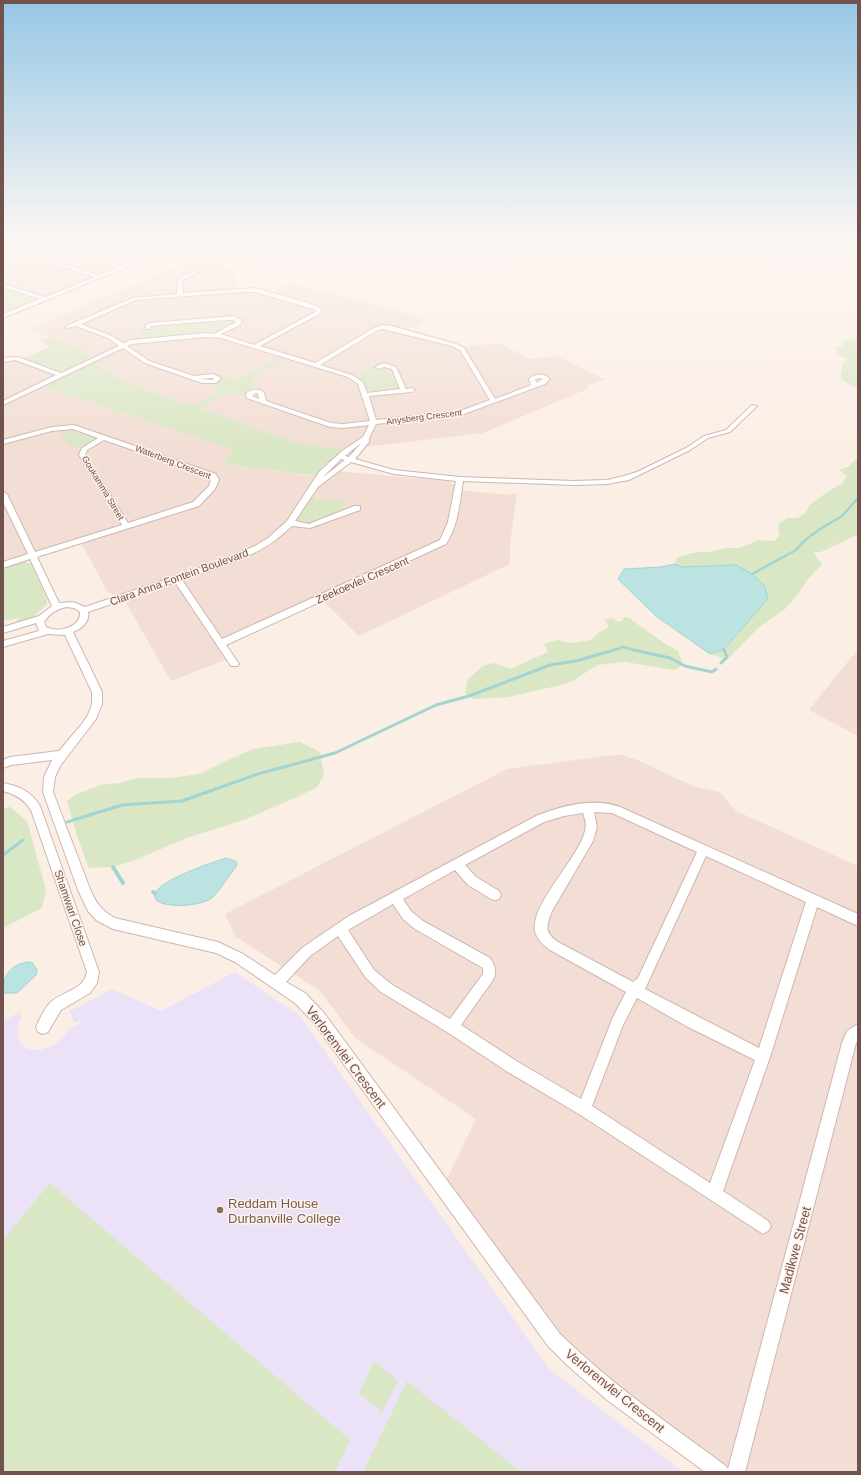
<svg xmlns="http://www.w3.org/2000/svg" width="861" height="1475" viewBox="0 0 861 1475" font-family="Helvetica,sans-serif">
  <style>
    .residential { fill: #f2ded4 }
    .education { fill: #ebe2f7 }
    .green { fill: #dae7c5 }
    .water { fill: #bbe3e1; stroke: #a2d4d2 }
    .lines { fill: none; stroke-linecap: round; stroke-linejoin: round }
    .stream-far2 { stroke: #a2d4d2; stroke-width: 2.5 }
    .stream-far1 { stroke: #a2d4d2; stroke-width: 3 }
    .stream { stroke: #a2d4d2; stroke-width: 4 }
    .street-casing { stroke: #ceb6af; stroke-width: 2 }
    .street { fill: #fff; fill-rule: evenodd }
    .education-dot { fill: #8d6e63; stroke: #fef3eb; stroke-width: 1.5 }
    .labels { text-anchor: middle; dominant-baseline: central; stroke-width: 3; stroke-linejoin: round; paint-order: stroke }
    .far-street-label { font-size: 9px; fill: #72524c; stroke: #fef3eb }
    .street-label { font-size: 11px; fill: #72524c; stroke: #fef3eb }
    .near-street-label { font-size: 13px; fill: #72524c; stroke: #fef3eb }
    .near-education-label { font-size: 13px; fill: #785e54; stroke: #fef3eb; text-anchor: start }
  </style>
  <rect width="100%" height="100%" fill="#fbeee5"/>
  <g class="residential">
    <path d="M 3,240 L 190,240 L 45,299 L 7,287 L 3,289 Z"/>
    <path d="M 196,258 L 236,269 L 233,270 L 236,290 L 248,289 L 269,294 L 290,283 L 426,319 L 407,331 L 461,347 L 499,343 L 530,359 L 556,356 L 605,379 L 587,386 L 587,389 L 483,433 L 347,449 L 303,445 L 200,408 L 226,393 L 237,396 L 255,389 L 256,386 L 250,379 L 286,358 L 280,356 L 237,380 L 221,375 L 219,376 L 220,378 L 215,382 L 207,385 L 220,390 L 193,406 L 117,379 L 79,347 L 28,330 Z"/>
    <path d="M 3,357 L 12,358 L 62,375 L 43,386 L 233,450 L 222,464 L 319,477 L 316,482 L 336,471 L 447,481 L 452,484 L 459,485 L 457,490 L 511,495 L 512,493 L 517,494 L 510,543 L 510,564 L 359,636 L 321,599 L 221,644 L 230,658 L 171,681 L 123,598 L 108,592 L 80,541 L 3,565 Z"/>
    <path d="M 858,649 L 858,736 L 809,710 Z"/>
    <path d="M 614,755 L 622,755 L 637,760 L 695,787 L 720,792 L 736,811 L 858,866 L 858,1472 L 718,1472 L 581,1368 L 442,1189 L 476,1119 L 355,1038 L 320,991 L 236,937 L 225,914 L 507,769 Z"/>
  </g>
  <path class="education" d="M 235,972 L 300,1016 L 549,1369 L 683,1472 L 3,1472 L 3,1021 L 20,1012 L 21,1017 L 17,1030 L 19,1041 L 27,1049 L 40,1050 L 54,1045 L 65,1035 L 69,1029 L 80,1023 L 80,1020 L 74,1023 L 70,1011 L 112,989 L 161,1011 Z"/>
  <g class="green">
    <path d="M 3,290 L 10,290 L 38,299 L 3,315 Z"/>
    <path d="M 234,319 L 237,322 L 214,334 L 141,340 L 140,328 L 144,327 L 147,330 L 154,330 L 168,324 Z"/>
    <path d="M 858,336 L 858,389 L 841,379 L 841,371 L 843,369 L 842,366 L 844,362 L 848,360 L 838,354 L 835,347 L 842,347 L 843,341 L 845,339 L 853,340 Z"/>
    <path d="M 50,337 L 79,347 L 92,358 L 66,370 L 57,371 L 22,359 L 49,347 L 41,341 Z"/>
    <path d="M 280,356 L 286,358 L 251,379 L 256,386 L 255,389 L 246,392 L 244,396 L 237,396 L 226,393 L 200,408 L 303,445 L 347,449 L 334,461 L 328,462 L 321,468 L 317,476 L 222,464 L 233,450 L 43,386 L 94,361 L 117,379 L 193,406 L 220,390 L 207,385 L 215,382 L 220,378 L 219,376 L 221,375 L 237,380 Z"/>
    <path d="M 372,365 L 375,366 L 375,368 L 394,373 L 399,388 L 397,390 L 374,393 L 367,391 L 363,381 L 357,376 Z"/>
    <path d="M 73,428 L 96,437 L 96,439 C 89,444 74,451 67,443 C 63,439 61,433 58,429 Z"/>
    <path d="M 858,457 L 858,534 L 821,552 L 813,552 L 822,564 L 808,579 L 799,593 L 785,609 L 758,628 L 727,660 L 710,654 L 724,649 L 768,599 L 765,586 L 736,565 L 683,568 L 675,564 L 677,558 L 688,554 L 700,552 L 709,552 L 727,548 L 739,548 L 750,544 L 758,540 L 774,541 L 780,535 L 778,532 L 779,523 L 788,518 L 797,518 L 804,514 L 810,505 L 827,492 L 843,483 L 847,476 L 839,470 L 848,467 Z"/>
    <path d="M 310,499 L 347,502 L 342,506 L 340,512 L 311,524 L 297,522 L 297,519 Z"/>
    <path d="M 24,561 L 31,564 L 47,599 L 47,604 L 33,617 L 15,623 L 19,618 L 3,621 L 3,567 Z"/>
    <path d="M 624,617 L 629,618 L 664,643 L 678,651 L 683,665 L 674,670 L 625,662 L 597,665 L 574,680 L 561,685 L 508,697 L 473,699 L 465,693 L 468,679 L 483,666 L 494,663 L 510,669 L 548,652 L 544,644 L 557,640 L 572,643 L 591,640 L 597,634 L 609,627 L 605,620 L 612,618 L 617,621 L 621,621 Z"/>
    <path d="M 300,742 L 320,752 L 324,775 L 317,787 L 295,798 L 246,819 L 187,838 L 135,860 L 113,867 L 89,868 L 77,836 L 67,801 L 75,795 L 100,785 L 119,783 L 138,778 L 170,778 L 199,774 L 219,764 L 253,749 Z"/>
    <path d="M 10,807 L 27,821 L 46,890 L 42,908 L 3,928 L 3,808 Z"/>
    <path d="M 50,1183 L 350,1440 L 335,1472 L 3,1472 L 3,1240 Z"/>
    <path d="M 374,1361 L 398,1381 L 382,1412 L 359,1393 Z"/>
    <path d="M 407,1381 L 521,1472 L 363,1472 Z"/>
  </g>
  <g class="water">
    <path d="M 675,564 L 683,567 L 736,565 L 752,574 L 765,586 L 768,599 L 724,649 L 710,654 L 656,616 L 618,579 L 624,569 L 661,567 Z"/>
    <path d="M 226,858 L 237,862 L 236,867 C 229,875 220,890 213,897 C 203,906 167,909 156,900 L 154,895 C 159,880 211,863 226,858 Z"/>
    <path d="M 28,962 L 33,963 L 37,970 L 36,975 L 17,993 L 3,993 C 3,975 10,965 28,962 Z"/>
  </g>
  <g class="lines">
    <g class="stream-far2">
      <path d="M 752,574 L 796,550 L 804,541 L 820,529 L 842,516 L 858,498"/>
      <path d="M 724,649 L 725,651"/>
      <path d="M 611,651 L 623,647 L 638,651"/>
    </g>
    <g class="stream-far1">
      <path d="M 634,650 L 670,658 L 685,666 L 712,672 L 716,669"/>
      <path d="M 721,663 L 727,657 L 724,650"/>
      <path d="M 67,822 L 122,805 L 182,801 L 258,774 L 335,753 L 436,705 L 469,696 L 550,665 L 576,661 L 614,650"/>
      <path d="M 3,855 L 23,840"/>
    </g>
    <g class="stream">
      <path d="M 113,867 L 123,883"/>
      <path d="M 153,892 L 155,893"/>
    </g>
    <defs>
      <g id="street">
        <path d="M 8,240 L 14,240 L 52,260 L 83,252 L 112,240 L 119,240 L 87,254 L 56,262 L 99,275 L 185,240 L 192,240 L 3,318 L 3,314 L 40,299 L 3,287 L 3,284 L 45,297 L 95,277 L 49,263 Z"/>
        <path d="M 199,269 L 201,271 L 182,280 L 183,293 L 255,288 L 315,305 L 322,309 L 319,314 L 260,346 L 315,363 L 374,328 L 383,325 L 392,326 L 456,344 L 464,348 L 495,399 L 531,385 L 529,379 C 535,373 544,373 550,379 L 545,384 L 461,415 L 376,424 L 369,438 L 369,442 L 355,459 L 394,470 L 460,477 L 574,481 L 607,480 L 624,476 L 637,472 L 686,448 L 704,436 L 726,430 L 752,405 L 757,406 L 730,432 L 708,438 L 690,450 L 629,480 L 607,484 L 574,485 L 463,481 C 460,502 458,526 446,544 L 226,645 L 239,664 L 237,666 L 231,666 L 175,582 L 88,612 C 90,621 82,629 73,632 L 102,692 L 102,704 L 96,719 L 60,766 L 55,777 L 53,792 L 90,889 C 96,903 102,911 115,918 L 218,942 L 243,954 L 275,975 L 302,948 L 349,916 L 536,816 C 561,806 594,797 620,807 L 858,914 L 858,926 L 817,907 L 770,1057 L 723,1191 L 768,1221 L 771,1226 L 768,1231 L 763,1234 L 579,1114 L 508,1072 L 447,1032 L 381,992 L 366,978 L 338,936 L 310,956 L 286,982 L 305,993 L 324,1013 L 560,1334 C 611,1384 669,1424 726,1466 L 728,1469 L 842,1043 L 847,1031 L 858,1024 L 858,1040 L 856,1043 L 745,1472 L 705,1472 L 607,1400 L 567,1365 L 548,1346 L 314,1023 L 295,1003 L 235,962 L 216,953 L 113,929 L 96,920 L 88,911 L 78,890 L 43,792 L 44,777 L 52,760 L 11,765 L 3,768 L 3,760 L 10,757 L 59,751 L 81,725 L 88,715 L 92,704 L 92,692 L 65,635 L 48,634 L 3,647 L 3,641 L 39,631 L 36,623 L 3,633 L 3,627 L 39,616 L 52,606 L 30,559 L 3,568 L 3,562 L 28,554 L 3,502 L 3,492 L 7,494 L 35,552 L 122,525 L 79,455 L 82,448 L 98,438 L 73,429 L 52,431 L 3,444 L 3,440 L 52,427 L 74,425 L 216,474 L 219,480 L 215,489 L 199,506 L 37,557 L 59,603 L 73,602 L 85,607 L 214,563 L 255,546 L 268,538 L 287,521 L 319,472 L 342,451 L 363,437 L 369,425 L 343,428 L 330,427 L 247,398 L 246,393 C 252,390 258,388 264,392 L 266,401 L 331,423 L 343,424 L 370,421 L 358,384 L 348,377 L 221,338 L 205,337 L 132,344 L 127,346 L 149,361 L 194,376 L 213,374 L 221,378 L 216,383 L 202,383 L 145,363 L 123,348 L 3,405 L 3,401 L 56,375 L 15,360 L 3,362 L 3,358 L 18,357 L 61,373 L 119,346 L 108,338 L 76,326 L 66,328 L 66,326 L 133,298 L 177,294 L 178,278 ZM 242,292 L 255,292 L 316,310 L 315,312 L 254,345 L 221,334 L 240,325 L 242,321 L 234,316 L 149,323 L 146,325 L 145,329 L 149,329 L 151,326 L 227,320 L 233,320 L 236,322 L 214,334 L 205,333 L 131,340 L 123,343 L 112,336 L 81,324 L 136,300 ZM 383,329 L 452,346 L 460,350 L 490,400 L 460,411 L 376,420 L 369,396 L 412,392 L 415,390 L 412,388 L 406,389 L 396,367 L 384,363 L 375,367 L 378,369 L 384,367 L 392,369 L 400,389 L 367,393 L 363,382 L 352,375 L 320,365 L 378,330 ZM 212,378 L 214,379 L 212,380 L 201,379 ZM 540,378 L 543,379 L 536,383 L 535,379 ZM 256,393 L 258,393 L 259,399 L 252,396 ZM 104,440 L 203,474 L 210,477 L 211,480 L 209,486 L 193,502 L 128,523 L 85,455 L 87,450 ZM 361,443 L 349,457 L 345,456 ZM 341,459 L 345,460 L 322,478 ZM 351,462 L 394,474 L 456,481 L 448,522 L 440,540 L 222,639 L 182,580 C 210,570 249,559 273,542 C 280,537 286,531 292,526 L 310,528 L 360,510 L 360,506 L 354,506 L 309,524 L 295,521 L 318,487 ZM 66,607 L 74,608 L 80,612 C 81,628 58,633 46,627 L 44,622 C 49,614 57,609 66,607 ZM 594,812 L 612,813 L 697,852 L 638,978 L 633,982 L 558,942 C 544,932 546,926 552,911 L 593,841 L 597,827 ZM 583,813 C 585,819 587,825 585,831 C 578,859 530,905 535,931 C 537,939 543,945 550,950 L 626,992 L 613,1017 L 581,1099 L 518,1062 L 461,1025 L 493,980 C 497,972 495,965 490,958 L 423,921 L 411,911 L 403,899 L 455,870 L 468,885 L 491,899 L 495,900 L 499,899 L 501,895 L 499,891 L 476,877 L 465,865 L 544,822 L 564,816 ZM 706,856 L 806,902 L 759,1048 L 645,989 ZM 393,904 L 403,919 L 415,929 L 483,968 L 483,974 L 450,1019 L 391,984 L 374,970 L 348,930 ZM 637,998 L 688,1027 L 755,1060 L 710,1183 L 592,1106 L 623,1025 Z"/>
        <path d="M 3,783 C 19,786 31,791 40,806 L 99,972 L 97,983 L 90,993 L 61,1010 L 48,1032 L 43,1034 L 38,1032 L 36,1027 C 40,1019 44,1008 51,1002 C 63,991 84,990 87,972 L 31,810 C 24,799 15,794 3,791 Z"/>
      </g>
    </defs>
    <use href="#street" class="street-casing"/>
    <use href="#street" class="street"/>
  </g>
  <linearGradient id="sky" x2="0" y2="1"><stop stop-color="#96c7e5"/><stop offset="0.54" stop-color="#fdf7f3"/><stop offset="1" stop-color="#fdf7f3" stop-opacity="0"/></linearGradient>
  <rect width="861" height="447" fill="url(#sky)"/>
  <circle class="education-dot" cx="220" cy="1210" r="4"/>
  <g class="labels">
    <g class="far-street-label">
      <text transform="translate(424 417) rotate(-7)">Anysberg Crescent</text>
      <text transform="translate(173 462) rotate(21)">Waterberg Crescent</text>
      <text transform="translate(103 488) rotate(59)">Goukamma Street</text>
    </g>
    <g class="street-label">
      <text transform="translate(179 577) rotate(-20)">Clara Anna Fontein Boulevard</text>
      <text transform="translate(362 580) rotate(-24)">Zeekoevlei Crescent</text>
      <text transform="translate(71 908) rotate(71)">Shamwari Close</text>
    </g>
    <g class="near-street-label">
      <text transform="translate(346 1057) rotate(53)">Verlorenvlei Crescent</text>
      <text transform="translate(795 1250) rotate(-75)">Madikwe Street</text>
      <text transform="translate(615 1391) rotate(39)">Verlorenvlei Crescent</text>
    </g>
    <g class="near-education-label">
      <text x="228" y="1203">Reddam House<tspan x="228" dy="15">Durbanville College</tspan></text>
    </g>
  </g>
  <rect width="861" height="1475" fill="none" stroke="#72524c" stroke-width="8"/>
</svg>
